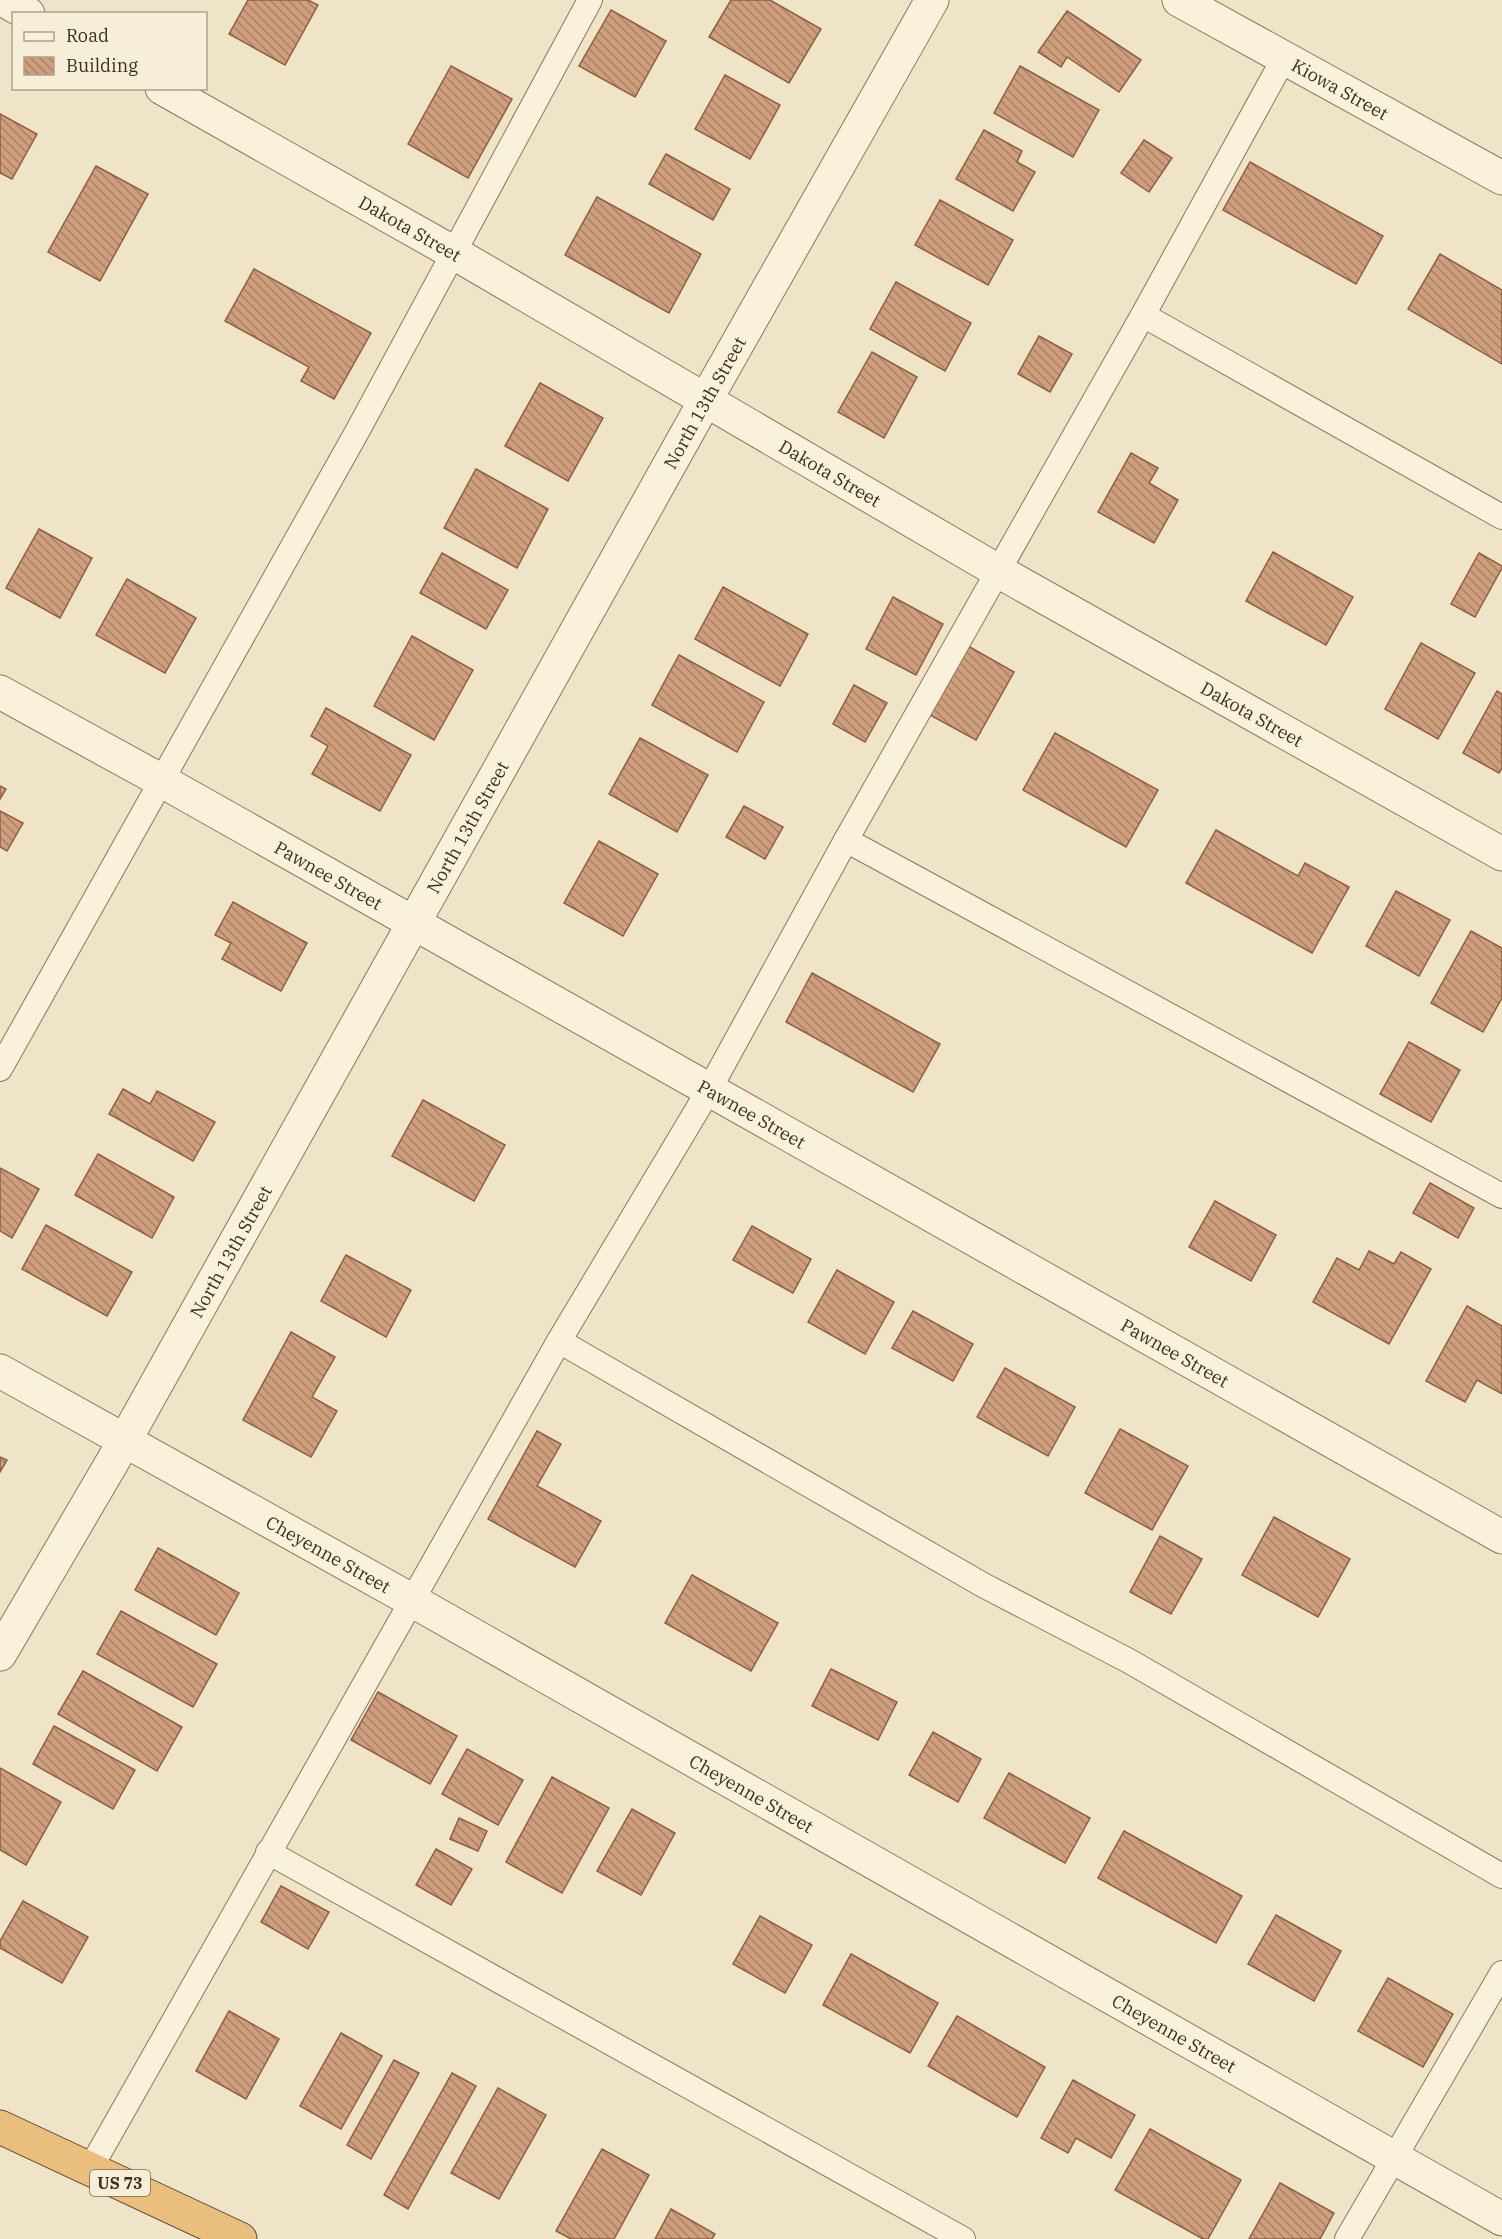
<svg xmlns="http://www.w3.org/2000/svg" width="1502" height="2239" viewBox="0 0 1502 2239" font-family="'IBM Plex Serif',serif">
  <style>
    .building { fill: url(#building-back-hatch); stroke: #8d5f41; stroke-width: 1.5 }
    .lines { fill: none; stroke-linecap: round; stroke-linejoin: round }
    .service-casing { stroke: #8d765c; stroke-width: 26 }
    .minor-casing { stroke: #8d765c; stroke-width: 35 }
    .trunk-casing { stroke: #5b4430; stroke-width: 35 }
    .service { stroke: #faf1dc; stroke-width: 24 }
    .minor { stroke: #faf1dc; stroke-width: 33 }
    .trunk { stroke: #eabe7c; stroke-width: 33 }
    .labels { text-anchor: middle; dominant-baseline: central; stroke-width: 5; stroke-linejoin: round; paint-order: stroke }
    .shield { fill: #f7eed8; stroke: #756857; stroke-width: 1.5 }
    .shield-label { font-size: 16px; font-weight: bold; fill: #3d2e20 }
    .street-label { font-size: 18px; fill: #3d2e20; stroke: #f7eed8 }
  </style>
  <defs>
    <pattern id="building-back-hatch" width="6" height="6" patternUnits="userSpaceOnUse" patternTransform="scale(1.5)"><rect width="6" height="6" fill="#cf9f7d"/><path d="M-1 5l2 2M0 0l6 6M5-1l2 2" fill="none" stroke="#a98266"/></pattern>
  </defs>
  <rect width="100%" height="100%" fill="#f0e4c8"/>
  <g class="building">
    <path d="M 248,0 L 308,0 L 318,5 L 285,65 L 229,34 Z"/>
    <path d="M 731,0 L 770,0 L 821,29 L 789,83 L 709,37 Z"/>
    <path d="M 611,10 L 666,41 L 635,97 L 579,66 Z"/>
    <path d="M 1067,11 L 1141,60 L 1119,92 L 1067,57 L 1061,67 L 1038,52 Z"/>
    <path d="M 451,66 L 512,99 L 468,178 L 408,144 Z"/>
    <path d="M 1020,66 L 1099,110 L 1073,157 L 994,113 Z"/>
    <path d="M 725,75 L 780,105 L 750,159 L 695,129 Z"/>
    <path d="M 0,114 L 37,134 L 12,179 L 0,173 Z"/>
    <path d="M 984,130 L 1022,151 L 1017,162 L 1035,172 L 1013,211 L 956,179 Z"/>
    <path d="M 1144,140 L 1172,158 L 1149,192 L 1121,173 Z"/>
    <path d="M 666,154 L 730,189 L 713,220 L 649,184 Z"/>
    <path d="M 1250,162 L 1383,236 L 1356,284 L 1223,210 Z"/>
    <path d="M 96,166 L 148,194 L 100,281 L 48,252 Z"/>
    <path d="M 597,197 L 701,254 L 669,313 L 565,255 Z"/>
    <path d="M 940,200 L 1013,240 L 988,285 L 915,245 Z"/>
    <path d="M 1440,254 L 1502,290 L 1502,364 L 1408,309 Z"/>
    <path d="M 254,269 L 371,333 L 334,399 L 301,381 L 309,367 L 225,321 Z"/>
    <path d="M 896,282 L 971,323 L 945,371 L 870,329 Z"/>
    <path d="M 1039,336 L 1072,354 L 1050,392 L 1018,374 Z"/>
    <path d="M 872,352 L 917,377 L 884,438 L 838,412 Z"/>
    <path d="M 540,383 L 603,418 L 568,481 L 505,446 Z"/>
    <path d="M 1131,453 L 1158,468 L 1149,483 L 1178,500 L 1154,543 L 1098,512 Z"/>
    <path d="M 476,469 L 548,509 L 517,568 L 444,528 Z"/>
    <path d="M 39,529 L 92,558 L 60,618 L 6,588 Z"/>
    <path d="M 1273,552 L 1353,597 L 1326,645 L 1246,601 Z"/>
    <path d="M 442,553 L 508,590 L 486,629 L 420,593 Z"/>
    <path d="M 1479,553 L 1502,566 L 1502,568 L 1475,617 L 1451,604 Z"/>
    <path d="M 127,579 L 196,618 L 165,673 L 96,635 Z"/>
    <path d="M 723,587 L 808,634 L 780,686 L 695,639 Z"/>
    <path d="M 893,597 L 943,624 L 916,675 L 866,649 Z"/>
    <path d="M 412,636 L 473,670 L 434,740 L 374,706 Z"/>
    <path d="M 1421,643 L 1475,673 L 1438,739 L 1385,709 Z"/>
    <path d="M 968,646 L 1014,672 L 976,740 L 930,715 Z"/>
    <path d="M 679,655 L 764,702 L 737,752 L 652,705 Z"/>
    <path d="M 854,685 L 887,703 L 865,742 L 833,724 Z"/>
    <path d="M 1497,691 L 1502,694 L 1502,768 L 1499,773 L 1463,753 Z"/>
    <path d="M 326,708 L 411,755 L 380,811 L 312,774 L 328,746 L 311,736 Z"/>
    <path d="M 1055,733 L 1158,790 L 1126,847 L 1023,790 Z"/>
    <path d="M 640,738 L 708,775 L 677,832 L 609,794 Z"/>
    <path d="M 0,786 L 6,789 L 0,799 Z"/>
    <path d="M 744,806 L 783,827 L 765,859 L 726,837 Z"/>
    <path d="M 0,811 L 23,823 L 7,851 L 0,847 Z"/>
    <path d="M 1216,830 L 1298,876 L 1305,863 L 1349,887 L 1312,953 L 1186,883 Z"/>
    <path d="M 599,841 L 658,874 L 623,936 L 564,903 Z"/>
    <path d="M 1396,891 L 1450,920 L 1419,976 L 1366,946 Z"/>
    <path d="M 233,902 L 307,943 L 281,991 L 222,959 L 231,943 L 215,935 Z"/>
    <path d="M 1471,931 L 1502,948 L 1502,998 L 1483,1032 L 1431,1003 Z"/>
    <path d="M 812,973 L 940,1044 L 913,1092 L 786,1022 Z"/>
    <path d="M 1409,1042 L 1460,1070 L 1431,1122 L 1380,1094 Z"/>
    <path d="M 123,1089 L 150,1104 L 157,1091 L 215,1122 L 193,1161 L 109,1114 Z"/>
    <path d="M 423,1100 L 505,1145 L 474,1201 L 392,1156 Z"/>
    <path d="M 98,1154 L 174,1197 L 152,1238 L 75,1195 Z"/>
    <path d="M 0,1168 L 39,1189 L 12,1238 L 0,1231 Z"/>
    <path d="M 1430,1183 L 1474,1208 L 1458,1238 L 1413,1213 Z"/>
    <path d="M 1215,1201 L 1276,1235 L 1251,1281 L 1189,1247 Z"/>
    <path d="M 46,1225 L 132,1272 L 107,1316 L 22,1269 Z"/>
    <path d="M 752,1226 L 811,1259 L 793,1293 L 733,1260 Z"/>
    <path d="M 1369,1251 L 1394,1264 L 1401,1252 L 1431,1269 L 1389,1344 L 1313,1302 L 1337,1258 L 1359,1270 Z"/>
    <path d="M 346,1255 L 411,1290 L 386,1337 L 321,1301 Z"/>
    <path d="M 837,1270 L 894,1302 L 865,1354 L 808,1322 Z"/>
    <path d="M 1467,1306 L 1502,1326 L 1502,1394 L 1477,1380 L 1465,1402 L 1426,1381 Z"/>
    <path d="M 913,1311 L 973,1344 L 953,1381 L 892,1348 Z"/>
    <path d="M 291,1332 L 335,1357 L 312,1397 L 337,1411 L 311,1457 L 243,1420 Z"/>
    <path d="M 1005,1368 L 1075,1407 L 1048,1456 L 977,1417 Z"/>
    <path d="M 1120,1429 L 1188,1466 L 1152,1530 L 1085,1493 Z"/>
    <path d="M 537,1431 L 561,1444 L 537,1486 L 601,1521 L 575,1567 L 488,1519 Z"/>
    <path d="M 0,1457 L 7,1460 L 0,1472 Z"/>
    <path d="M 1274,1517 L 1350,1559 L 1318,1617 L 1242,1575 Z"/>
    <path d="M 1160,1536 L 1202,1559 L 1171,1614 L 1130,1592 Z"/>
    <path d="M 158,1548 L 239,1593 L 216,1635 L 135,1590 Z"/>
    <path d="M 692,1575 L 778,1623 L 751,1671 L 665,1623 Z"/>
    <path d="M 121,1611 L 217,1664 L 193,1707 L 97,1654 Z"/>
    <path d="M 831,1669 L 897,1702 L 878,1740 L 812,1706 Z"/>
    <path d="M 83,1671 L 182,1727 L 157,1771 L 58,1714 Z"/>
    <path d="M 378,1692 L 457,1736 L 430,1784 L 351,1740 Z"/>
    <path d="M 54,1726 L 135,1770 L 113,1809 L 33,1764 Z"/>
    <path d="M 933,1732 L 981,1759 L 958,1802 L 909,1775 Z"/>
    <path d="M 467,1749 L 523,1780 L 498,1825 L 442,1794 Z"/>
    <path d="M 0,1768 L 61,1802 L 26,1865 L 0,1850 Z"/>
    <path d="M 1009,1773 L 1090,1818 L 1065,1863 L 984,1818 Z"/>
    <path d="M 552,1777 L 609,1808 L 562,1893 L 506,1862 Z"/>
    <path d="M 632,1809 L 675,1833 L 641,1895 L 597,1871 Z"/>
    <path d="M 459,1818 L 487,1831 L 478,1851 L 450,1839 Z"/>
    <path d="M 1124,1831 L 1242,1896 L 1216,1943 L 1098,1878 Z"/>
    <path d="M 436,1849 L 472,1869 L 451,1905 L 416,1885 Z"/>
    <path d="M 281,1886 L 329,1912 L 308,1949 L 261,1922 Z"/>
    <path d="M 23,1901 L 88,1937 L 62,1983 L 0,1948 L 0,1941 Z"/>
    <path d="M 1276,1915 L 1341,1951 L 1314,2001 L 1248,1964 Z"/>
    <path d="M 760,1916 L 812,1945 L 785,1993 L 733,1964 Z"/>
    <path d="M 851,1954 L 938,2003 L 910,2053 L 823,2005 Z"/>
    <path d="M 1388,1978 L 1453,2014 L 1423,2067 L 1358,2031 Z"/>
    <path d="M 229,2011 L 279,2039 L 246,2099 L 196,2071 Z"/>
    <path d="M 957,2016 L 1045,2067 L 1017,2117 L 928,2066 Z"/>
    <path d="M 341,2033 L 382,2056 L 341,2129 L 300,2106 Z"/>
    <path d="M 394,2060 L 419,2073 L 371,2159 L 347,2145 Z"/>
    <path d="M 452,2073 L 476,2086 L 408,2209 L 384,2195 Z"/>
    <path d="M 1073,2080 L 1135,2115 L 1111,2158 L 1076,2138 L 1068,2153 L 1041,2138 Z"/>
    <path d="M 498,2088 L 546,2115 L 499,2199 L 451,2173 Z"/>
    <path d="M 1150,2129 L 1241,2180 L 1208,2239 L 1203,2239 L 1115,2190 Z"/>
    <path d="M 602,2149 L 649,2175 L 614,2239 L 571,2239 L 556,2231 Z"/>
    <path d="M 1280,2183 L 1334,2213 L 1320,2239 L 1249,2239 Z"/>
    <path d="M 671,2209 L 715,2234 L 712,2239 L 655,2239 Z"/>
  </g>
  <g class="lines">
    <defs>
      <g id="service">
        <path d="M 1143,315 L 1502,517"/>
        <path d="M 846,840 L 1502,1196"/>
        <path d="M 0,1069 L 358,430 L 590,0"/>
        <path d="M 559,1341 L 983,1585 L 1129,1661 L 1502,1876"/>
        <path d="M 268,1852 L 963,2239"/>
        <path d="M 90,2169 L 559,1341 L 709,1090 L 846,840 L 1143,315 L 1284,58"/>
        <path d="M 1347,2239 L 1502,1973"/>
      </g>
      <g id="minor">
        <path d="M 4,0 L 28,14"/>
        <path id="s1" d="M 1179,0 L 1502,178"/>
        <path id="s2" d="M 162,88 L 454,253 L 998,571 L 1502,854"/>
        <path id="s3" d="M 0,692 L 162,781 L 1502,1537"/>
        <path id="s4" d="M 0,1371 L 413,1601 L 1502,2219"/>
        <path id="s5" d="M 0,1654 L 124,1442 L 705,401 L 932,0"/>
      </g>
      <path id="trunk" d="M 0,2127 L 240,2239"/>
    </defs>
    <use href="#service" class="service-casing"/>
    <use href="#minor" class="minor-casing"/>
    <use href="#trunk" class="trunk-casing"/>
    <use href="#service" class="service"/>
    <use href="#minor" class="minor"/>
    <use href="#trunk" class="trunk"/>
  </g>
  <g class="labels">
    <rect class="shield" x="90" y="2170" width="60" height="26" rx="4.5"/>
    <g class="shield-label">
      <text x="120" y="2183">US 73</text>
    </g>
    <g class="street-label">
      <text stroke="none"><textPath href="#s1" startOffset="184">Kiowa Street</textPath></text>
      <text stroke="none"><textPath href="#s2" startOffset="285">Dakota Street</textPath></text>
      <text stroke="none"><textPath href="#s5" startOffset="1436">North 13th Street</textPath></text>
      <text stroke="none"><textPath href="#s2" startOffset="771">Dakota Street</textPath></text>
      <text stroke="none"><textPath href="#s2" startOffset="1257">Dakota Street</textPath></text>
      <text stroke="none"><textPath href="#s5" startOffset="950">North 13th Street</textPath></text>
      <text stroke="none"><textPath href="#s3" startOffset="376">Pawnee Street</textPath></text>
      <text stroke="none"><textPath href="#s3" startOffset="862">Pawnee Street</textPath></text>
      <text stroke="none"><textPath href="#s5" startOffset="464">North 13th Street</textPath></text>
      <text stroke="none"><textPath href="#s3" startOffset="1348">Pawnee Street</textPath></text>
      <text stroke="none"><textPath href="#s4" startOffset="376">Cheyenne Street</textPath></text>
      <text stroke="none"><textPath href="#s4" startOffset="862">Cheyenne Street</textPath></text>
      <text stroke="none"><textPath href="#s4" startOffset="1348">Cheyenne Street</textPath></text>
    </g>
  </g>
  <rect x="12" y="12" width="195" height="78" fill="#f7eed8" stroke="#ada18e" stroke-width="1.5"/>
  <rect x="24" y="32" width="30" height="9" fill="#faf1dc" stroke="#ada18e" stroke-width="1.5"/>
  <text x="66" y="42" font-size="18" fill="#3d2e20">Road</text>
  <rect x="24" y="57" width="30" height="18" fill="url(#building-back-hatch)" stroke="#ada18e" stroke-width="1.5"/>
  <text x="66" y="72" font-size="18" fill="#3d2e20">Building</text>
</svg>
